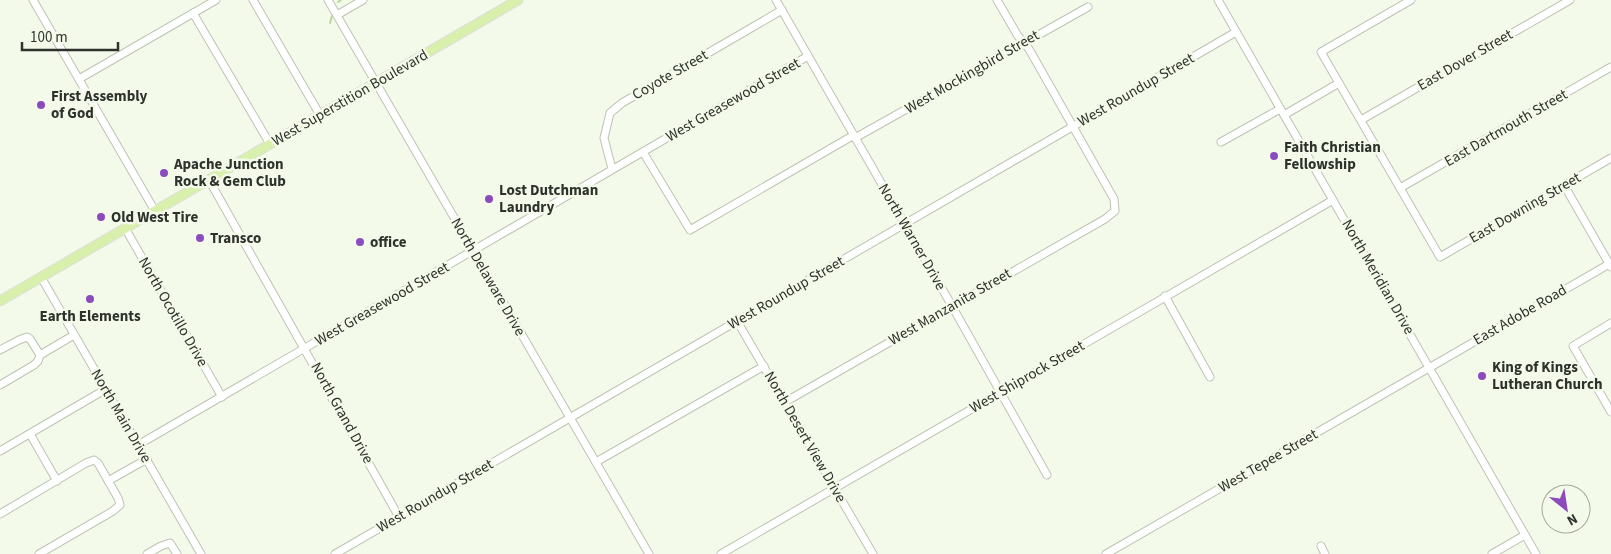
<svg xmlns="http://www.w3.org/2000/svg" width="1611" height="554" viewBox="0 0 1611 554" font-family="'Source Sans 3',sans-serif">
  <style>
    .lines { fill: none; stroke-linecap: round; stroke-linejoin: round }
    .stream { stroke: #bcd595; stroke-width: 2 }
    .minor-casing { stroke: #bdc3b4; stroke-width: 9 }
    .major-casing { stroke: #dededd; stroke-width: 11 }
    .minor { stroke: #fff; stroke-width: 7 }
    .major { stroke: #d9f0ad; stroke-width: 9 }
    .poi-dot { fill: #8c4abf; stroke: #f3faea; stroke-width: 2 }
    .labels { text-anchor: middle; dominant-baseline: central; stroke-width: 5; stroke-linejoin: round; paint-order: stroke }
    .street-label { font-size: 15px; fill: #2f322c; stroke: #f3faea }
    .poi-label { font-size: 15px; font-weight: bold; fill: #2f322c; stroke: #f3faea; text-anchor: start }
  </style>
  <rect width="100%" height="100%" fill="#f3faea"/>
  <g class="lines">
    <g class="stream">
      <path d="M 338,2 L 341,0"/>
      <path d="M 330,23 L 332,16"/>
    </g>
    <defs>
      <g id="minor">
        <path d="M 33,0 L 155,211"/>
        <path d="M 253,0 L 320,115"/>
        <path d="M 328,0 L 649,554"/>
        <path d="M 776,0 L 952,306 L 1047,475"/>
        <path d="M 1218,0 L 1536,554"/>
        <path d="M 1411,0 L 1321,52 L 1440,257 L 1611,158"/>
        <path d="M 193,13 L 270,144"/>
        <path d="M 337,15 L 363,0"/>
        <path d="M 79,79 L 216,0"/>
        <path d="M 1284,115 L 1339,83"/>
        <path d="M 1361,120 L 1570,0"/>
        <path d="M 855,138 L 1088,7"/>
        <path d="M 1221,142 L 1280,109"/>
        <path d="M 643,152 L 690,230 L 854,135"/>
        <path d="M 612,169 L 604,138 L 610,113 L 622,103 L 782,10"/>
        <path d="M 209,180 L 399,517"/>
        <path d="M 1564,185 L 1611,267"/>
        <path d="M 1400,188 L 1611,67"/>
        <path d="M 125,228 L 222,397"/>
        <path d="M 41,277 L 201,554"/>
        <path d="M 1165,296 L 1210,377"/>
        <path d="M 737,321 L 873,554"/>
        <path d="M 1611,323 L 1573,346 L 1611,412"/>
        <path d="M 0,350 L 19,340 L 27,337 L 30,339 L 40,355"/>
        <path d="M 0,385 L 34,365 L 38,361 L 40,355 L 74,335"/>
        <path d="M 785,402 L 1105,219 L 1115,211 L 1114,199 L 1029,49 L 1018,36 L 997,0"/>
        <path d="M 30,434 L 57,481"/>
        <path d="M 138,445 L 808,56"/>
        <path d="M 0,451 L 106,389"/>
        <path d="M 596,462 L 764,366"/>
        <path d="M 108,481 L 147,459"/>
        <path d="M 0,514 L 86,463 L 94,460 L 98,463 L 118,498 L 120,505 L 113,511 L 39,554"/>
        <path d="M 1321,546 L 1325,554"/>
        <path d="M 147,554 L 161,546 L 170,543 L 177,554"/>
        <path d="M 335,554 L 1236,32"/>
        <path d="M 721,554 L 1333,200"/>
        <path d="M 1106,554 L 1611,263"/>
        <path d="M 1492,554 L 1525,535"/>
      </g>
      <path id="major" d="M 0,301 L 518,0"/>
    </defs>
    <use href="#minor" class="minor-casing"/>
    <use href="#major" class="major-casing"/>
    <use href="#minor" class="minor"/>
    <use href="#major" class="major"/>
  </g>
  <g class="poi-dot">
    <circle cx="41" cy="105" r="5"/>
    <circle cx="1274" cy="156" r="5"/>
    <circle cx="164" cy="173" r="5"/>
    <circle cx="489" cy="199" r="5"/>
    <circle cx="101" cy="217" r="5"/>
    <circle cx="200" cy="238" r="5"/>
    <circle cx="360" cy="242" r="5"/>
    <circle cx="90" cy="299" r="5"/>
    <circle cx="1482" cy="376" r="5"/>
  </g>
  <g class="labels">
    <g class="street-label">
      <text transform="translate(1465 60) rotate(-30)">East Dover Street</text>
      <text transform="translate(972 72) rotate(-30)">West Mockingbird Street</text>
      <text transform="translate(670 75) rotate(-30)">Coyote Street</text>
      <text transform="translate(1136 90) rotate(-30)">West Roundup Street</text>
      <text transform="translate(350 98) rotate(-30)">West Superstition Boulevard</text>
      <text transform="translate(733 100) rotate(-30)">West Greasewood Street</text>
      <text transform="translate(1506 128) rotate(-30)">East Dartmouth Street</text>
      <text transform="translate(1525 208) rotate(-30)">East Downing Street</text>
      <text transform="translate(912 237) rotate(60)">North Warner Drive</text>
      <text transform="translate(488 277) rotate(60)">North Delaware Drive</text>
      <text transform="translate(1378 277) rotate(60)">North Meridian Drive</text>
      <text transform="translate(786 293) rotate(-30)">West Roundup Street</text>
      <text transform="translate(382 304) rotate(-30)">West Greasewood Street</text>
      <text transform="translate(950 307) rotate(-30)">West Manzanita Street</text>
      <text transform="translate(173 312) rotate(60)">North Ocotillo Drive</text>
      <text transform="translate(1520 315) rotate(-30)">East Adobe Road</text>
      <text transform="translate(1027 377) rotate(-30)">West Shiprock Street</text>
      <text transform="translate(342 413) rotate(61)">North Grand Drive</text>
      <text transform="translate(121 416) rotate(60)">North Main Drive</text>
      <text transform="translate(805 437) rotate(60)">North Desert View Drive</text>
      <text transform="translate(1268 461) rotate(-30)">West Tepee Street</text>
      <text transform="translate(435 496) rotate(-30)">West Roundup Street</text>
    </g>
    <g class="poi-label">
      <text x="51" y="96">First Assembly<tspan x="51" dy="17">of God</tspan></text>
      <text x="1284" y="147">Faith Christian<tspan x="1284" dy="17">Fellowship</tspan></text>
      <text x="174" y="164">Apache Junction<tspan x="174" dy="17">Rock &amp; Gem Club</tspan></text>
      <text x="499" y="190">Lost Dutchman<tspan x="499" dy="17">Laundry</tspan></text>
      <text x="111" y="217">Old West Tire</text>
      <text x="210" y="238">Transco</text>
      <text x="370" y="242">office</text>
      <text x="90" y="316" text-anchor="middle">Earth Elements</text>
      <text x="1492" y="367">King of Kings<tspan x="1492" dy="17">Lutheran Church</tspan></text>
    </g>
  </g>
  <g transform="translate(1566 509) rotate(150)"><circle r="24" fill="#f3faea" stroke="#a5aa9e"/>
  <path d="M0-4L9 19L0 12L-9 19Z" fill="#8c4abf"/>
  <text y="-8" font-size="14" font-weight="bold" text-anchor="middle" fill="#2f322c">N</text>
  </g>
  <path d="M22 42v8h96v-8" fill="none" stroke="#2f322c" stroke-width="2.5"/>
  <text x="30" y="42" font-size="15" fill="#2f322c" stroke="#f3faea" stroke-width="4" paint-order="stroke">100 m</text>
</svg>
